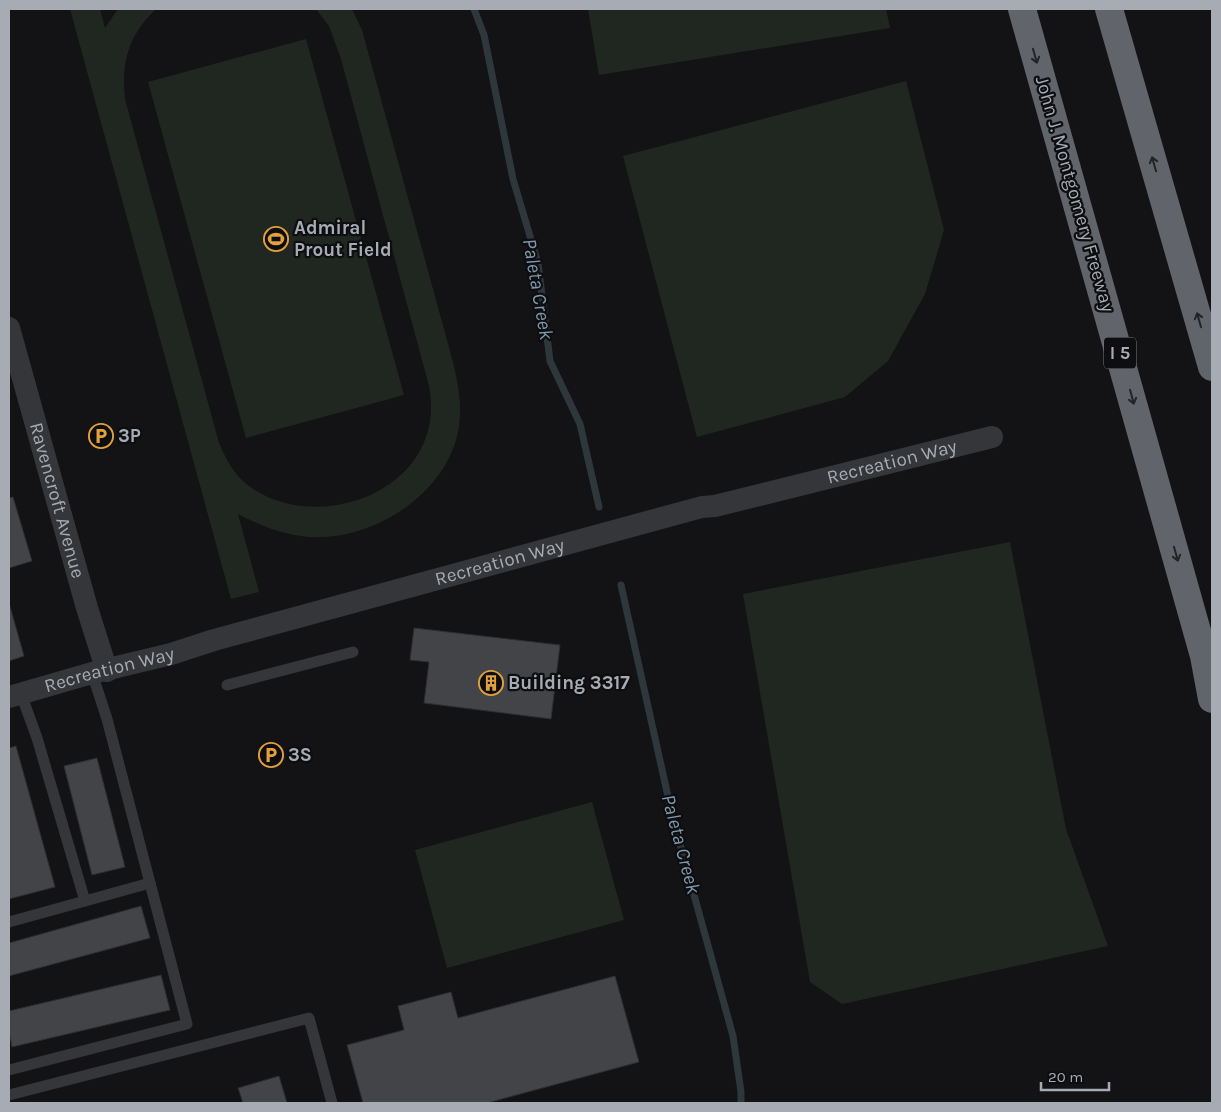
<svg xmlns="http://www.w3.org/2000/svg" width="1221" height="1112" viewBox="0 0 1221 1112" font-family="Karla,sans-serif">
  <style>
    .green { fill: #202720 }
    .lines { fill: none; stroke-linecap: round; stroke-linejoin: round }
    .stream { stroke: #2e373c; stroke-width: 7 }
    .building { fill: #424448; stroke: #2d2e31 }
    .service { stroke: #353639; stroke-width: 11 }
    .minor { stroke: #353639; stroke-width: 22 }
    .motorway { stroke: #61646a; stroke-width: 28 }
    .oneway { stroke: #232426 }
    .labels { text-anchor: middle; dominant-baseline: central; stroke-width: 4.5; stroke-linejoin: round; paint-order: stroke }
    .shield { fill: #0e0e10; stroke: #787c83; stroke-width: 1 }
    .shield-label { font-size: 18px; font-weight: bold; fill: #a6abb4 }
    .street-label { font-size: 19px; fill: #a6abb4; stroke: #0e0e10 }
    .poi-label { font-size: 19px; font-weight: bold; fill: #a6abb4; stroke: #0e0e10; text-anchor: start }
    .water-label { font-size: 20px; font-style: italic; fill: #7f9aad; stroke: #0e0e10 }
  </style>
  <rect width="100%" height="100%" fill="#131315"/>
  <g class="green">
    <path d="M 70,9 L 100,9 L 105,28 L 118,9 L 156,9 C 129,35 121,61 125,99 L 219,443 C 226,459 234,475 249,486 C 309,531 418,500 430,421 C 432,409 431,398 429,386 L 341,59 L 329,26 L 316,9 L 352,9 L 362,30 L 453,362 C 458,383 462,404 459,426 C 450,492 374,541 310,537 C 283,535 261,526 238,514 L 259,592 L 231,599 Z"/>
    <path d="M 588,9 L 886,9 L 890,28 L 599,75 Z"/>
    <path d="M 306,39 L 404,395 L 246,438 L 148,82 Z"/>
    <path d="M 906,81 L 944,230 L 925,294 L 888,361 L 845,397 L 697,437 L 623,156 Z"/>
    <path d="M 1010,542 L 1066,829 L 1108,946 L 842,1004 L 810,982 L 743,594 Z"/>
    <path d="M 592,802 L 624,920 L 447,968 L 415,850 Z"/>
  </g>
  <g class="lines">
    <g class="stream">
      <path d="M 474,9 L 484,35 L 513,179 L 538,263 L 550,361 L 580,424 L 599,507"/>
      <path d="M 621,585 L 673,819 L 733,1036 L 741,1092 L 741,1103"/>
    </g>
  </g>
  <g class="building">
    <path d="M 13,497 L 32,561 L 9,568 L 9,498 Z"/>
    <path d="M 9,603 L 24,656 L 9,661 Z"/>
    <path d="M 414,628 L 560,645 L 551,719 L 424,703 L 429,662 L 410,660 Z"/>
    <path d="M 16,746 L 55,887 L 9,899 L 9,748 Z"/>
    <path d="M 97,758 L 125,867 L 92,875 L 64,766 Z"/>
    <path d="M 141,906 L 150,938 L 9,976 L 9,943 Z"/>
    <path d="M 161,975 L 170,1010 L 12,1047 L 9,1032 L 9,1011 Z"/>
    <path d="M 615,976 L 639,1062 L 487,1103 L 363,1103 L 347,1045 L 404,1030 L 398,1006 L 451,992 L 458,1018 Z"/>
    <path d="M 279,1076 L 287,1103 L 243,1103 L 238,1088 Z"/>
  </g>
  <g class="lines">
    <g class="service">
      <path d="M 227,685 L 353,652"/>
      <path d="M 21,694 L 37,738 L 85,901"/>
      <path d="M 9,922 L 150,883"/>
      <path d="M 9,1070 L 187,1024 L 107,719 L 92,673"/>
      <path d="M 9,1095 L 309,1018 L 332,1103"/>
    </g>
    <g class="minor">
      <path id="s1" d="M 9,328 L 87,608 L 107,671"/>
      <path id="s2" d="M 9,697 L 92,673 L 171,654 L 214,640 L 702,507 L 715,506 L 992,437"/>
    </g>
    <g class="motorway">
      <path d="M 1022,9 L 1204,656 L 1212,699"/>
      <path d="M 1109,9 L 1212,367"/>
    </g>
  </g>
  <defs><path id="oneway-shaft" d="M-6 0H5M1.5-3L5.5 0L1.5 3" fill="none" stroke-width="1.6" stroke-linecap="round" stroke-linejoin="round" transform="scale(1.25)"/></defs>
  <g class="oneway">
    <use href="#oneway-shaft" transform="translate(1035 56) rotate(74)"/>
    <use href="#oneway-shaft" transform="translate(1154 164) rotate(-106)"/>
    <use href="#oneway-shaft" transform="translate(1199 320) rotate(-106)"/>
    <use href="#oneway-shaft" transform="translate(1132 397) rotate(75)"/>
    <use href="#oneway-shaft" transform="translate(1176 554) rotate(74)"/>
  </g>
  <defs>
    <symbol id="stadium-ring" viewBox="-11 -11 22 22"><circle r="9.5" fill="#0e0e10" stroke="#e2a13e" stroke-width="1.5"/><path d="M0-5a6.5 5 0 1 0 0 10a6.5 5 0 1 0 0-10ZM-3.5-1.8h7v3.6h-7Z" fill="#e2a13e"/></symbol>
    <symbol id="parking-ring" viewBox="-11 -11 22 22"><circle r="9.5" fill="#0e0e10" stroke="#e2a13e" stroke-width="1.5"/><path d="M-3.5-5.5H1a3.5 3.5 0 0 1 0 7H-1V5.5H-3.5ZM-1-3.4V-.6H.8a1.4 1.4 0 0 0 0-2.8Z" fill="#e2a13e"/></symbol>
    <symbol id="building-ring" viewBox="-11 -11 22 22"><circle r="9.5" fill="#0e0e10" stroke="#e2a13e" stroke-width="1.5"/><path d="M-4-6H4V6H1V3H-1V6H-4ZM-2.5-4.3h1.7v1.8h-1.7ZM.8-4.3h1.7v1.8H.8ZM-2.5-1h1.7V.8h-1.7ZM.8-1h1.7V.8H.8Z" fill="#e2a13e"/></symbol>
  </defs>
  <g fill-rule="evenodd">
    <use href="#stadium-ring" x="262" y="225" width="28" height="28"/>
    <use href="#parking-ring" x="87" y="422" width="28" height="28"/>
    <use href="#building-ring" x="477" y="669" width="28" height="28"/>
    <use href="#parking-ring" x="257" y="741" width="28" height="28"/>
  </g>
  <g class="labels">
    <rect class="shield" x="1104" y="337.5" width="32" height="31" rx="4"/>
    <g class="shield-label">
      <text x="1120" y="353">I 5</text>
    </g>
    <g class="street-label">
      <text transform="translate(1075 194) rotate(74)">John J. Montgomery Freeway</text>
      <text stroke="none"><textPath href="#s2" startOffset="914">Recreation Way</textPath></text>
      <text stroke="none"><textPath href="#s1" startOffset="179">Ravencroft Avenue</textPath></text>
      <text stroke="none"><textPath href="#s2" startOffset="509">Recreation Way</textPath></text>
      <text stroke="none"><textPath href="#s2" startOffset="104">Recreation Way</textPath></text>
    </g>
    <g class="poi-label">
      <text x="294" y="228">Admiral<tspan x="294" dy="22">Prout Field</tspan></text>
      <text x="118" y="436">3P</text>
      <text x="508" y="683">Building 3317</text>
      <text x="288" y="755">3S</text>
    </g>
    <g class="water-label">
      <text transform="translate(538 289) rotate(80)">Paleta Creek</text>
      <text transform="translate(681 844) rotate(75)">Paleta Creek</text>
    </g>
  </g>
  <rect width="1221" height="1112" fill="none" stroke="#a6abb4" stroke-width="20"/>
  <path d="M1041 1082v8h68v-8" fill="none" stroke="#a6abb4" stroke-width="2.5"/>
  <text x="1048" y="1082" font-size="15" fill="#a6abb4" stroke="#0e0e10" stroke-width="4" paint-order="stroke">20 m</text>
</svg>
